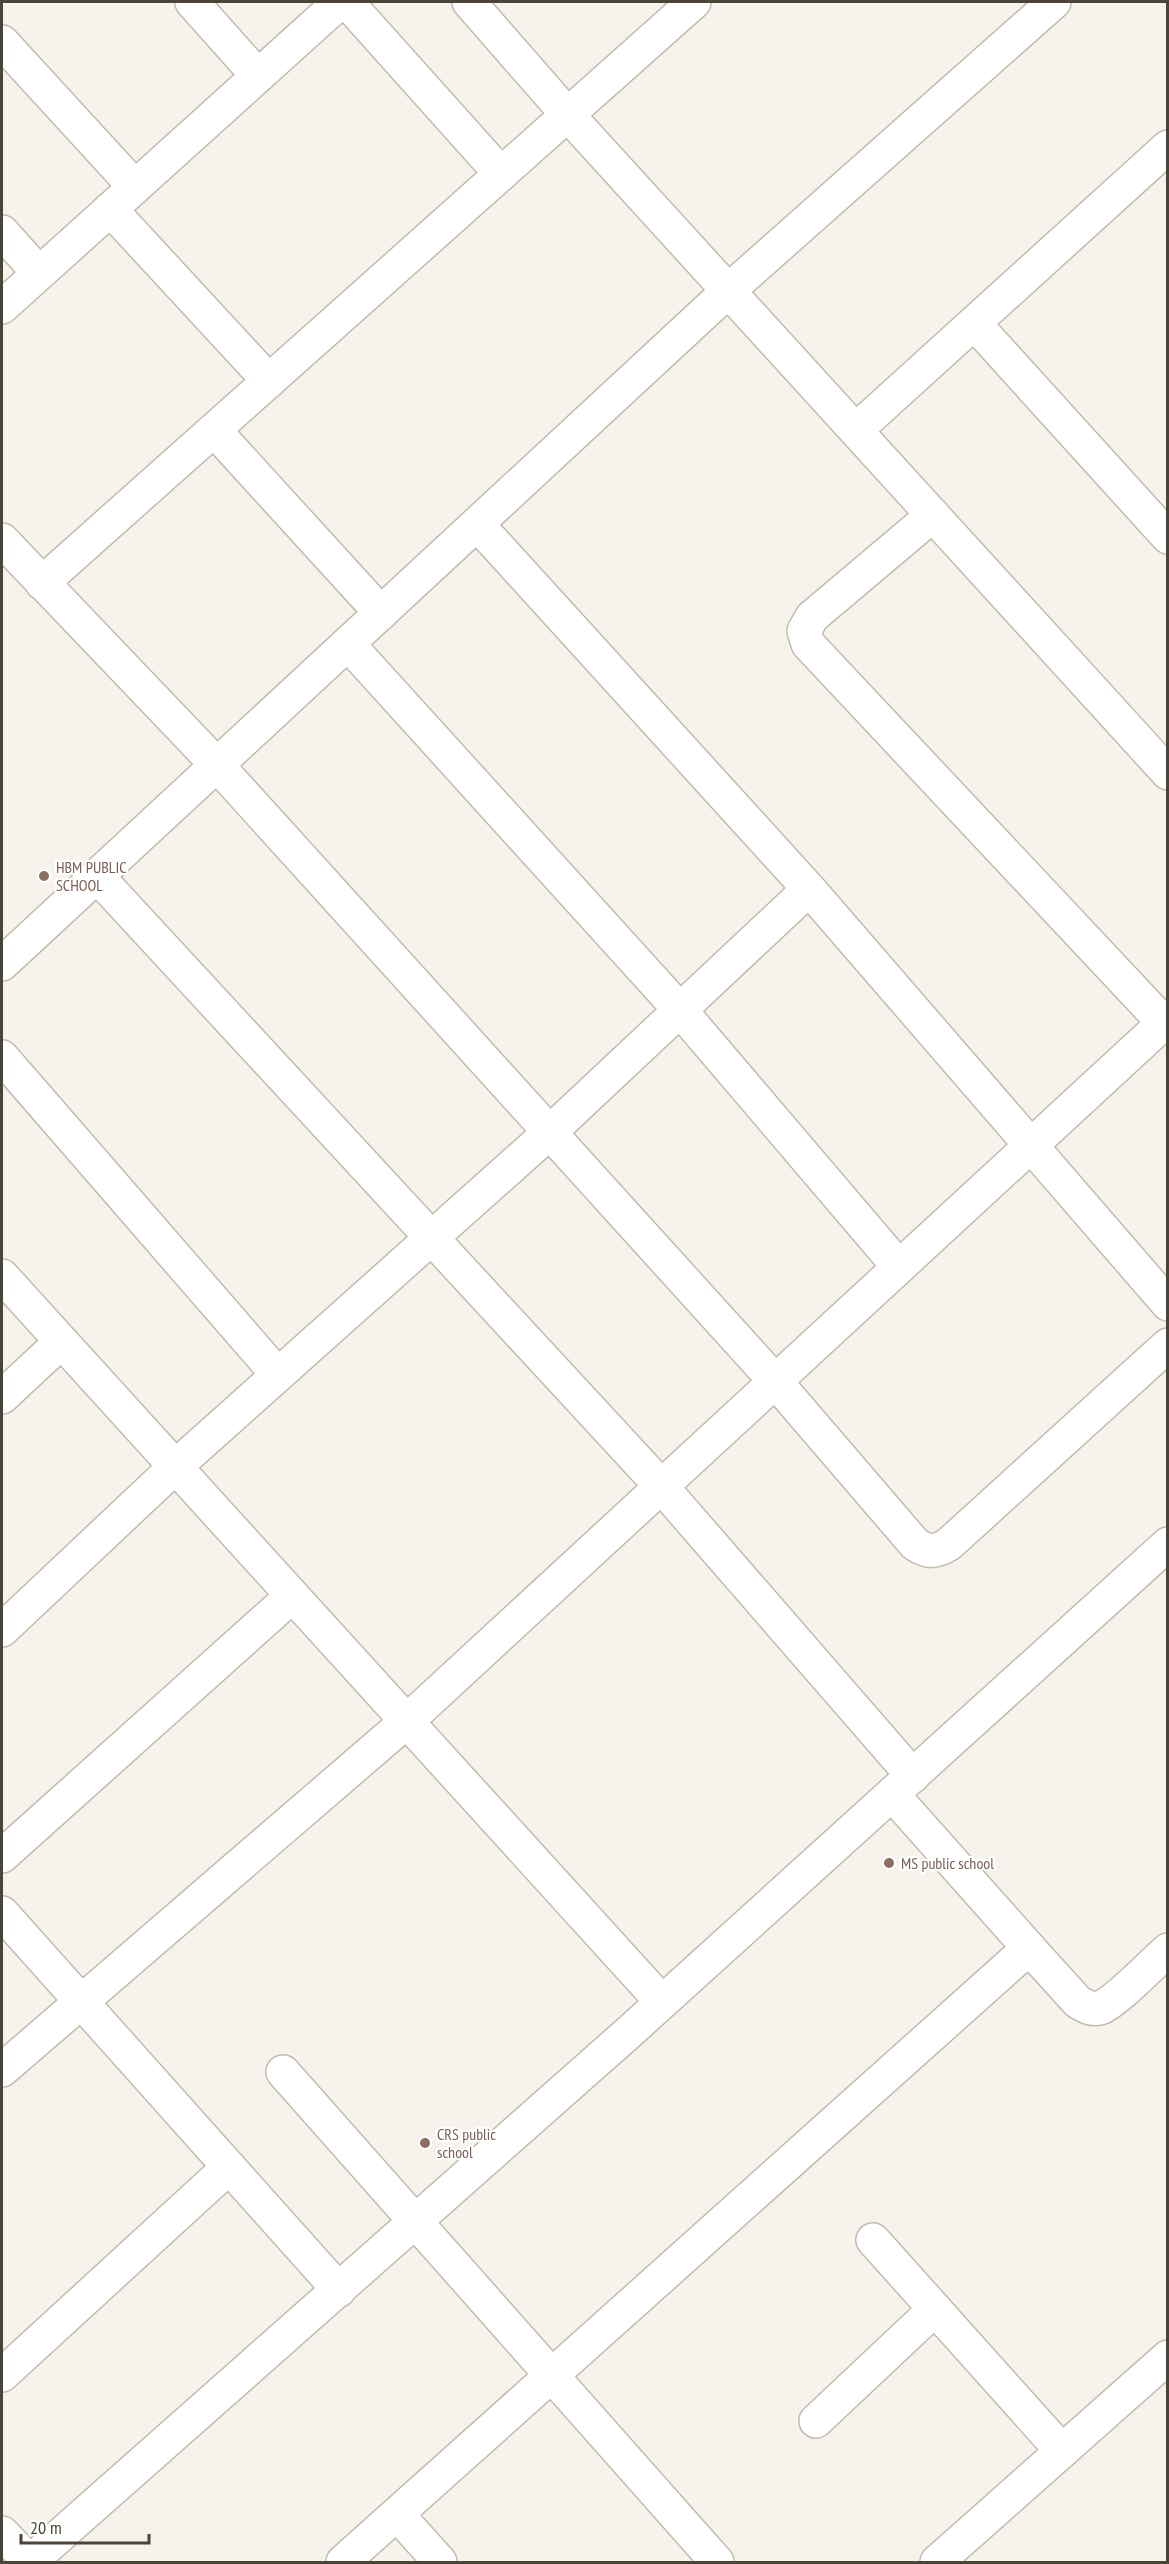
<svg xmlns="http://www.w3.org/2000/svg" width="1169" height="2564" viewBox="0 0 1169 2564" font-family="'PT Sans Narrow',sans-serif">
  <style>
    .lines { fill: none; stroke-linecap: round; stroke-linejoin: round }
    .minor-casing { stroke: #c2bbae; stroke-width: 36 }
    .minor { stroke: #fff; stroke-width: 33 }
    .education-dot { fill: #8d6e63; stroke: #fff; stroke-width: 2 }
    .labels { text-anchor: middle; dominant-baseline: central; stroke-width: 4.5; stroke-linejoin: round; paint-order: stroke }
    .education-label { font-size: 16px; fill: #785e54; stroke: #fff; text-anchor: start }
  </style>
  <rect width="100%" height="100%" fill="#f6f3ec"/>
  <g class="lines">
    <defs>
      <g id="minor">
        <path d="M 192,2 L 258,76"/>
        <path d="M 347,2 L 501,174"/>
        <path d="M 469,2 L 567,114 L 1168,773"/>
        <path d="M 2,42 L 135,187"/>
        <path d="M 110,209 L 269,381"/>
        <path d="M 2,232 L 39,273"/>
        <path d="M 2,307 L 340,2"/>
        <path d="M 974,323 L 1168,537"/>
        <path d="M 214,430 L 381,613"/>
        <path d="M 856,430 L 1168,147"/>
        <path d="M 933,515 L 812,617 L 804,631 L 808,644 L 1163,1022"/>
        <path d="M 477,524 L 809,889 L 1168,1304"/>
        <path d="M 2,540 L 217,765 L 775,1381 L 915,1544 C 929,1553 936,1552 949,1544 L 1168,1345"/>
        <path d="M 42,583 L 694,2"/>
        <path d="M 348,644 L 680,1010 L 899,1267"/>
        <path d="M 97,876 L 661,1486 L 913,1776"/>
        <path d="M 2,964 L 728,291 L 1054,2"/>
        <path d="M 2,1057 L 278,1375"/>
        <path d="M 2,1276 L 662,2002"/>
        <path d="M 2,1397 L 61,1342"/>
        <path d="M 2,1630 L 175,1467 L 550,1132 L 809,889"/>
        <path d="M 892,1794 L 1029,1948"/>
        <path d="M 2,1856 L 292,1596"/>
        <path d="M 2,1913 L 339,2290"/>
        <path d="M 2,2070 L 407,1721 L 1168,1019"/>
        <path d="M 283,2072 L 717,2562"/>
        <path d="M 873,2240 L 1062,2451"/>
        <path d="M 2,2375 L 229,2167"/>
        <path d="M 816,2421 L 935,2309"/>
        <path d="M 397,2514 L 440,2562"/>
        <path d="M 2,2533 L 30,2562"/>
        <path d="M 30,2562 L 627,2034 L 1168,1544"/>
        <path d="M 343,2562 L 1029,1948 L 1078,2002 C 1085,2006 1091,2010 1100,2008 C 1116,2002 1153,1963 1168,1950"/>
        <path d="M 937,2562 L 1168,2357"/>
      </g>
    </defs>
    <use href="#minor" class="minor-casing"/>
    <use href="#minor" class="minor"/>
  </g>
  <g class="education-dot">
    <circle cx="44" cy="876" r="6"/>
    <circle cx="889" cy="1863" r="6"/>
    <circle cx="425" cy="2143" r="6"/>
  </g>
  <g class="labels">
    <g class="education-label">
      <text x="56" y="867">HBM PUBLIC<tspan x="56" dy="18">SCHOOL</tspan></text>
      <text x="901" y="1863">MS public school</text>
      <text x="437" y="2134">CRS public<tspan x="437" dy="18">school</tspan></text>
    </g>
  </g>
  <rect width="1169" height="2564" fill="none" stroke="#4b4439" stroke-width="6"/>
  <path d="M21 2534v9h128v-9" fill="none" stroke="#4b4439" stroke-width="3"/>
  <text x="30" y="2534" font-size="18" fill="#4b4439" stroke="#ffffff" stroke-width="4.5" paint-order="stroke">20 m</text>
</svg>
